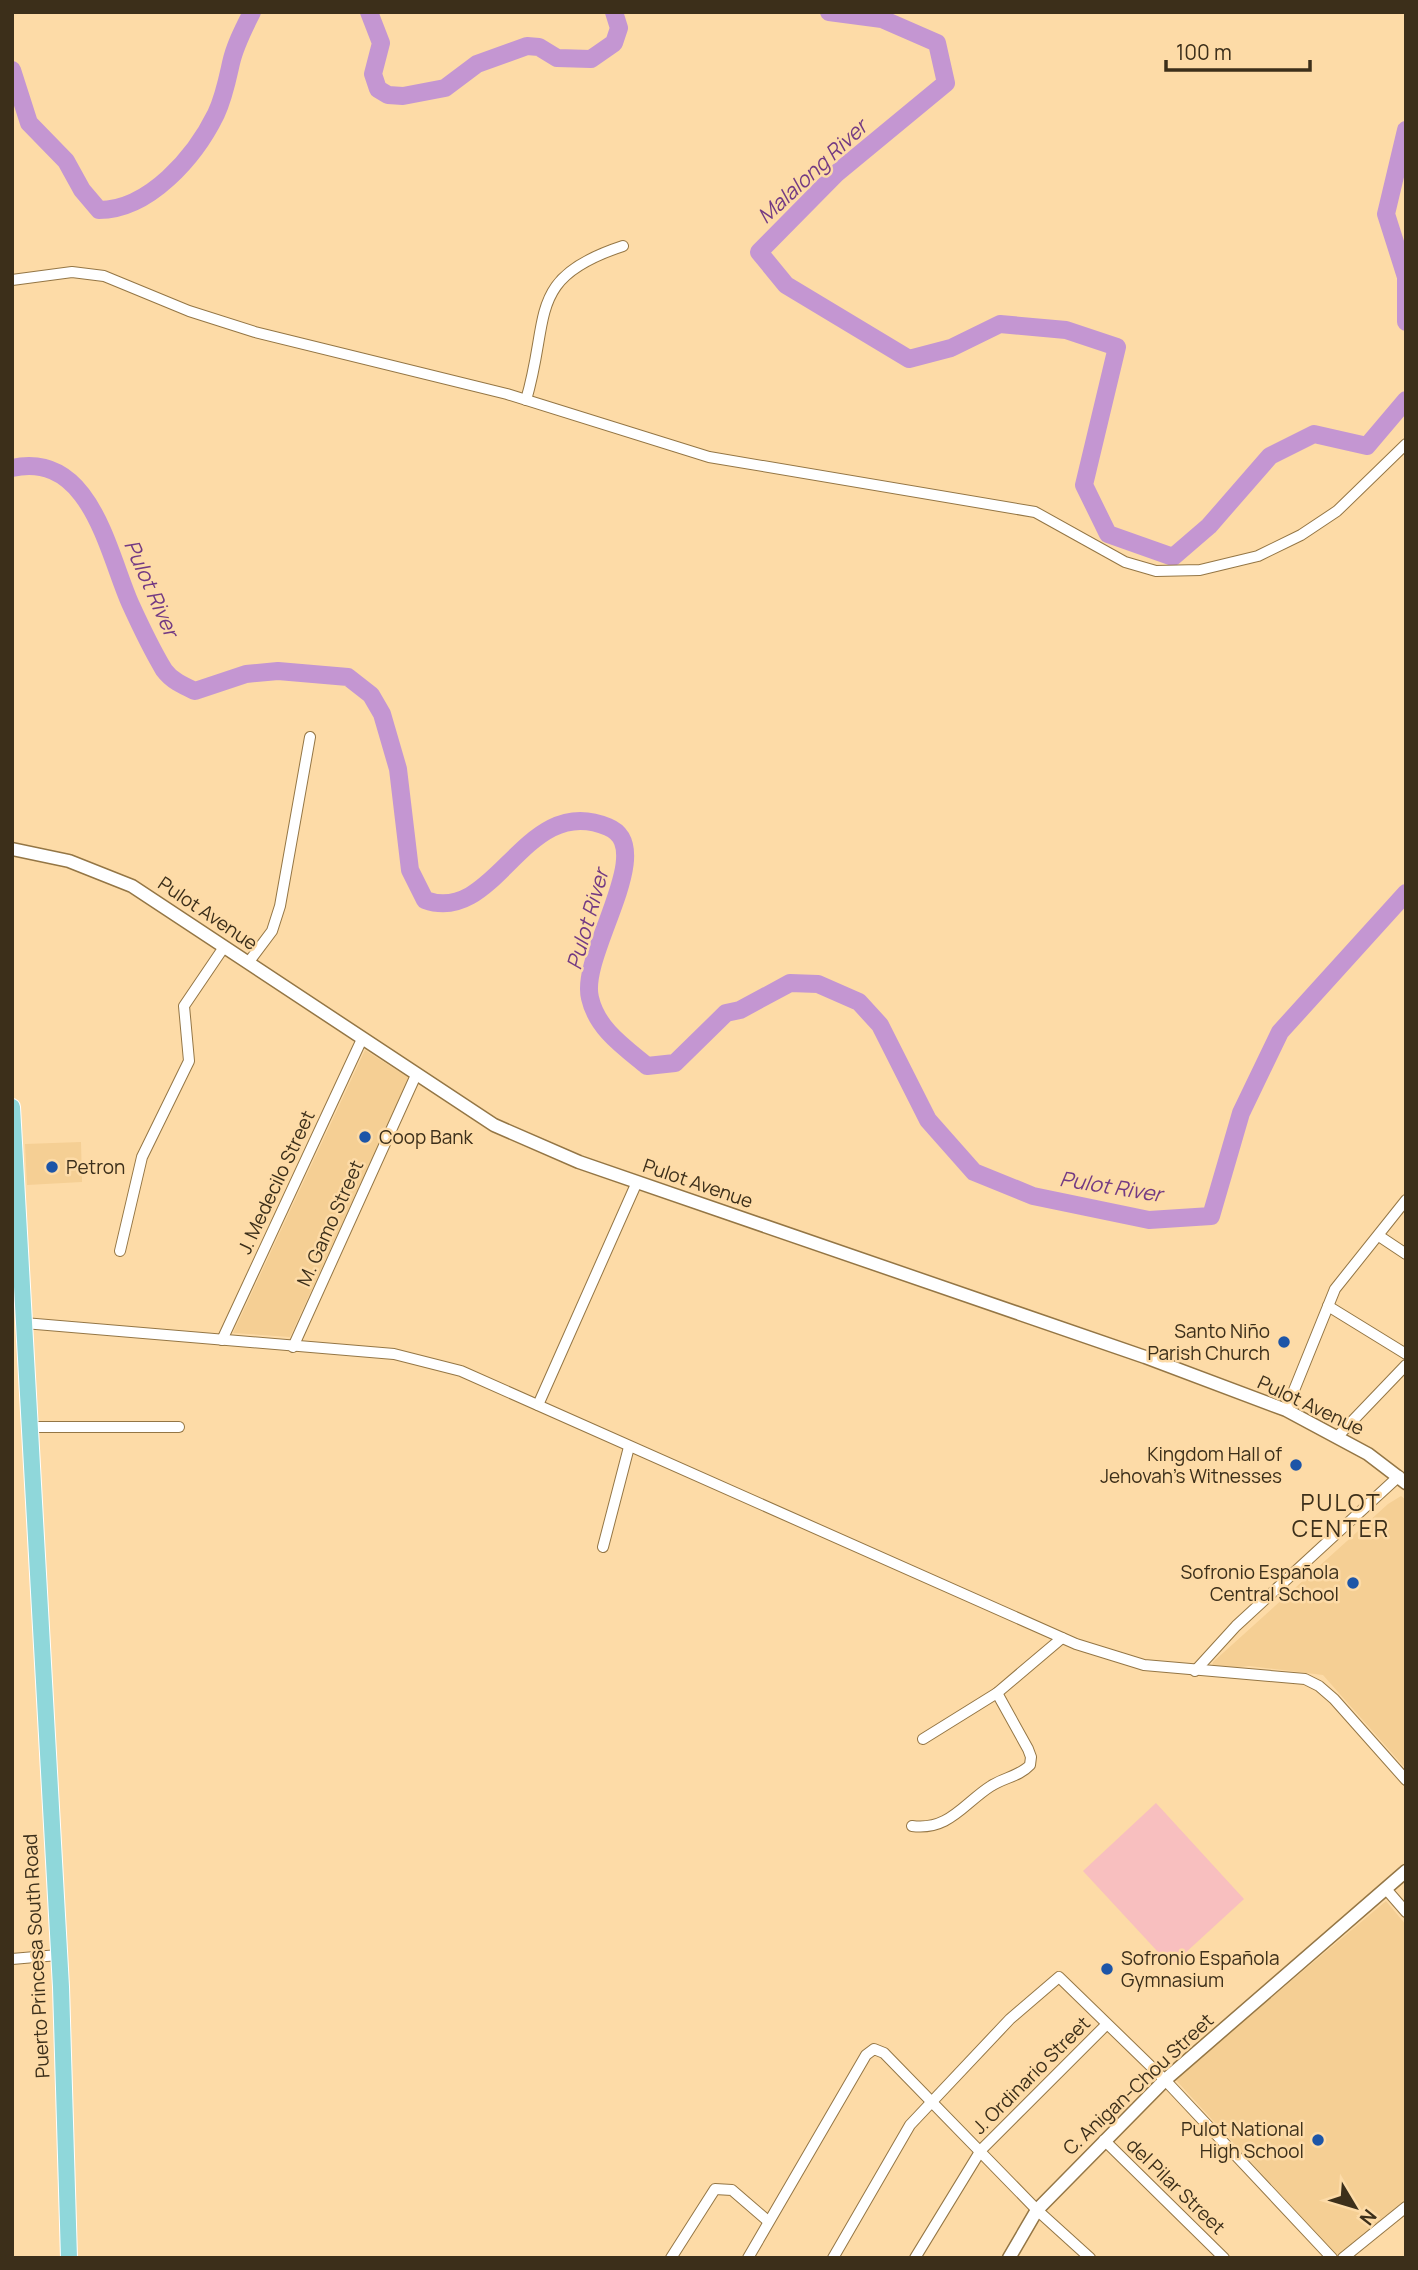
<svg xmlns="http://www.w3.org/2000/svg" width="1418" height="2270" viewBox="0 0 1418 2270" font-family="Manrope,sans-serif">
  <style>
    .built { fill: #f5cf94 }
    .green { fill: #f8bfbf }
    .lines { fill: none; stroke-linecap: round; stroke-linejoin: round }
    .river { stroke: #c496d2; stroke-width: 18 }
    .minor-casing { stroke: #947645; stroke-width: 12 }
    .tertiary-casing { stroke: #947645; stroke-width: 15 }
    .primary-casing { stroke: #fff; stroke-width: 18 }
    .minor { stroke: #fff; stroke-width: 10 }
    .tertiary { stroke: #fff; stroke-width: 12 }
    .primary { stroke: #8fd7da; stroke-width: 16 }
    .poi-dot { fill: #1d55a7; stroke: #fddba7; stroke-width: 2.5 }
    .labels { text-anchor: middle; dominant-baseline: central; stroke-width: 5; stroke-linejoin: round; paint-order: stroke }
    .street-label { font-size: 19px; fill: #3c2f1a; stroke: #fddba7 }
    .poi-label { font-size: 19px; fill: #3c2f1a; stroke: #fddba7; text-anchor: end }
    .water-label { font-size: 21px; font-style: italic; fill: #733a83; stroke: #fddba7 }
    .quarter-label { font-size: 23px; letter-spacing: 2px; fill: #3c2f1a; stroke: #fddba7 }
  </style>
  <rect width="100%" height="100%" fill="#fddba7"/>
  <g class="built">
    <path d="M 365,1050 L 409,1078 L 290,1337 L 233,1333 Z"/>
    <path d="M 81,1142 L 82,1182 L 27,1185 L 25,1144 Z"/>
    <path d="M 1401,1496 L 1406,1500 L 1406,1769 L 1323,1675 L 1249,1666 L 1211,1670 L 1213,1662 L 1388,1504 Z"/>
    <path d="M 1386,1901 L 1406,1925 L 1406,2200 L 1338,2257 L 1175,2079 Z"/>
  </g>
  <path class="green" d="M 1156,1803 L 1244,1899 L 1171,1966 L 1083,1871 Z"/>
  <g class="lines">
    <g class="river">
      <path d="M 369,12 L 381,43 L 373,74 L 378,89 L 388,95 L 403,96 L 445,88 L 477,64 L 527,46 L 539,47 L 557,58 L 591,59 L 614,43 L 619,28 L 614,12"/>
      <path d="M 829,12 L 882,19 L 937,43 L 946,83 L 837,173 L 759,252 L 786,285 L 909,359 L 951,348 L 1000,324 L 1066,330 L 1117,347 L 1084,485 L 1108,534 L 1173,557 L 1209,526 L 1270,456 L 1314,434 L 1367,446 L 1406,400"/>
      <path d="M 12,70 L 29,123 L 66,161 L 82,190 L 99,210 C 149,210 195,157 216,114 C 224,97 227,81 231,63 C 235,45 244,28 252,12"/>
      <path d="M 1406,130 L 1386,214 L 1406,277 L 1406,322"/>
      <path d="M 12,468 C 90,451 107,550 130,603 C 140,625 152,650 164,670 C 172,681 184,686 195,691 L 246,674 L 278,671 L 348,677 L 371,695 L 382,714 L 398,769 L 410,870 L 425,900 C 497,926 524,791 608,827 C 659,848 579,954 590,998 C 597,1029 624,1047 647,1066 L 675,1063 L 726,1013 L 740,1010 L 790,983 L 818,984 L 859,1002 L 880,1025 L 928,1120 L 974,1172 L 1033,1196 L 1149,1220 L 1211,1216 L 1241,1113 L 1280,1032 L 1406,893"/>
    </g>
    <defs>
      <g id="minor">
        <path d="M 12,280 L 72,272 L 104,276 L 189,311 L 255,332 L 507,394 L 709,457 L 1035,512 L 1125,562 L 1156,571 L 1200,570 L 1258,556 L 1301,535 L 1337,511 L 1406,444"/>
        <path d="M 526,400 C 551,316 525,278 623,246"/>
        <path d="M 248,963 L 272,931 L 280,906 L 310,737"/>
        <path d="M 1379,1236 L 1406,1254"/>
        <path d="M 120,1251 L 142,1157 L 189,1061 L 184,1006 L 224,947"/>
        <path d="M 1328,1306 L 1406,1354"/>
        <path d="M 24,1323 L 394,1354 L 461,1371 L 1076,1644 L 1144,1665 L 1305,1679 L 1319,1686 L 1334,1699 L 1406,1780"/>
        <path d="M 222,1340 L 362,1039"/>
        <path d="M 293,1347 L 416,1075"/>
        <path d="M 538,1405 L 637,1182"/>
        <path d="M 1286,1410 L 1335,1289 L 1406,1200"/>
        <path d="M 29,1427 L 179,1427"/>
        <path d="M 1338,1436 L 1406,1365"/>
        <path d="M 603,1547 L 629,1447"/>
        <path d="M 1195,1671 L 1236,1626 L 1399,1476"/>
        <path d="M 923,1739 L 997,1693 L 1062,1638"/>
        <path d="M 912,1826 C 949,1831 964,1803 991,1786 C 1003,1778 1020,1776 1030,1765 L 1031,1757 L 1028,1749 L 997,1693"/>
        <path d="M 1386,1889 L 1406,1912"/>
        <path d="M 12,1959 L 58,1955"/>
        <path d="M 1104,2140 L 1224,2258"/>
        <path d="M 671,2258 L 715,2189 L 732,2190 L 768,2221"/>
        <path d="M 748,2258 L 866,2055 L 874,2049 L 884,2053 L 1037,2210 L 1090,2258"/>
        <path d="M 833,2258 L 910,2125 L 1010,2019 L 1059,1977 L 1165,2080 L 1332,2258"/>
        <path d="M 915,2258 L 981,2150 L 1106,2025"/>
        <path d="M 1343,2258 L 1406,2207"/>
      </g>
      <g id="tertiary">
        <path d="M 12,849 L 69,861 L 132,886 L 494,1125 L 579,1162 L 1145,1357 L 1286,1410 L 1368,1454 L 1406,1483"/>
        <path d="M 1009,2258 L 1037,2210 L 1165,2080 L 1406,1871"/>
      </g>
      <path id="primary" d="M 12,1107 L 61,1987 L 69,2258"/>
    </defs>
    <use href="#minor" class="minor-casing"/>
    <use href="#tertiary" class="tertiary-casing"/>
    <use href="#primary" class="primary-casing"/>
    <use href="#minor" class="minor"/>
    <use href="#tertiary" class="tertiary"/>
    <use href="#primary" class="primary"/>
  </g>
  <g class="poi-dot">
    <circle cx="365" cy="1137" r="7"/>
    <circle cx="52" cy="1167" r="7"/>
    <circle cx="1284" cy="1342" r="7"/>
    <circle cx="1296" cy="1465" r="7"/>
    <circle cx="1353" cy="1583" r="7"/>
    <circle cx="1107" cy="1969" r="7"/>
    <circle cx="1318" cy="2140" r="7"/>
  </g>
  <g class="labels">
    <g class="street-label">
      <text transform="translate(208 913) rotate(34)">Pulot Avenue</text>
      <text transform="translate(276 1182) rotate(-65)">J. Medecilo Street</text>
      <text transform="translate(698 1183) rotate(19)">Pulot Avenue</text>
      <text transform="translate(330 1223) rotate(-66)">M. Gamo Street</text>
      <text transform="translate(1311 1405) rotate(25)">Pulot Avenue</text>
      <text transform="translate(36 1956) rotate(-93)">Puerto Princesa South Road</text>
      <text transform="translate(1031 2075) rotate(-45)">J. Ordinario Street</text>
      <text transform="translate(1138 2084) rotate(-43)">C. Anigan-Chou Street</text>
      <text transform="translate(1176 2186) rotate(44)">del Pilar Street</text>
    </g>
    <g class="poi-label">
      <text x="379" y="1137" text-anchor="start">Coop Bank</text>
      <text x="66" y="1167" text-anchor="start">Petron</text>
      <text x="1270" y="1331">Santo Niño<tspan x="1270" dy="22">Parish Church</tspan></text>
      <text x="1282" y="1454">Kingdom Hall of<tspan x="1282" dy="22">Jehovah's Witnesses</tspan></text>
      <text x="1339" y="1572">Sofronio Española<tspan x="1339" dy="22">Central School</tspan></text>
      <text x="1121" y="1958" text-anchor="start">Sofronio Española<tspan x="1121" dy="22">Gymnasium</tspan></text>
      <text x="1304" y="2129">Pulot National<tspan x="1304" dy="22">High School</tspan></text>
    </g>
    <g class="water-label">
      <text transform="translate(812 171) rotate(-43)">Malalong River</text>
      <text transform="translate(152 588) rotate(66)">Pulot River</text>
      <text transform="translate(587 919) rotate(-74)">Pulot River</text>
      <text transform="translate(1111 1186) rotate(9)">Pulot River</text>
    </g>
    <g class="quarter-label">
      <text x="1341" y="1502">PULOT<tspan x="1341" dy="26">CENTER</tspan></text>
    </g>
  </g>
  <rect width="1418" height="2270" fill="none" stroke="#3c2f1a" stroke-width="28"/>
  <g transform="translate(1355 2207) rotate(128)" stroke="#fddba7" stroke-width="5" paint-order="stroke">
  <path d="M0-5L12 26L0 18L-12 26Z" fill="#3c2f1a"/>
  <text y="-10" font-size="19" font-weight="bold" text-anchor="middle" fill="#3c2f1a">N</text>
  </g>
  <path d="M1166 60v10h144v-10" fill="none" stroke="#3c2f1a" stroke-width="3.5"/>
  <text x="1176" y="60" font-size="21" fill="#3c2f1a" stroke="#fddba7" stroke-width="5" paint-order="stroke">100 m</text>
</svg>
